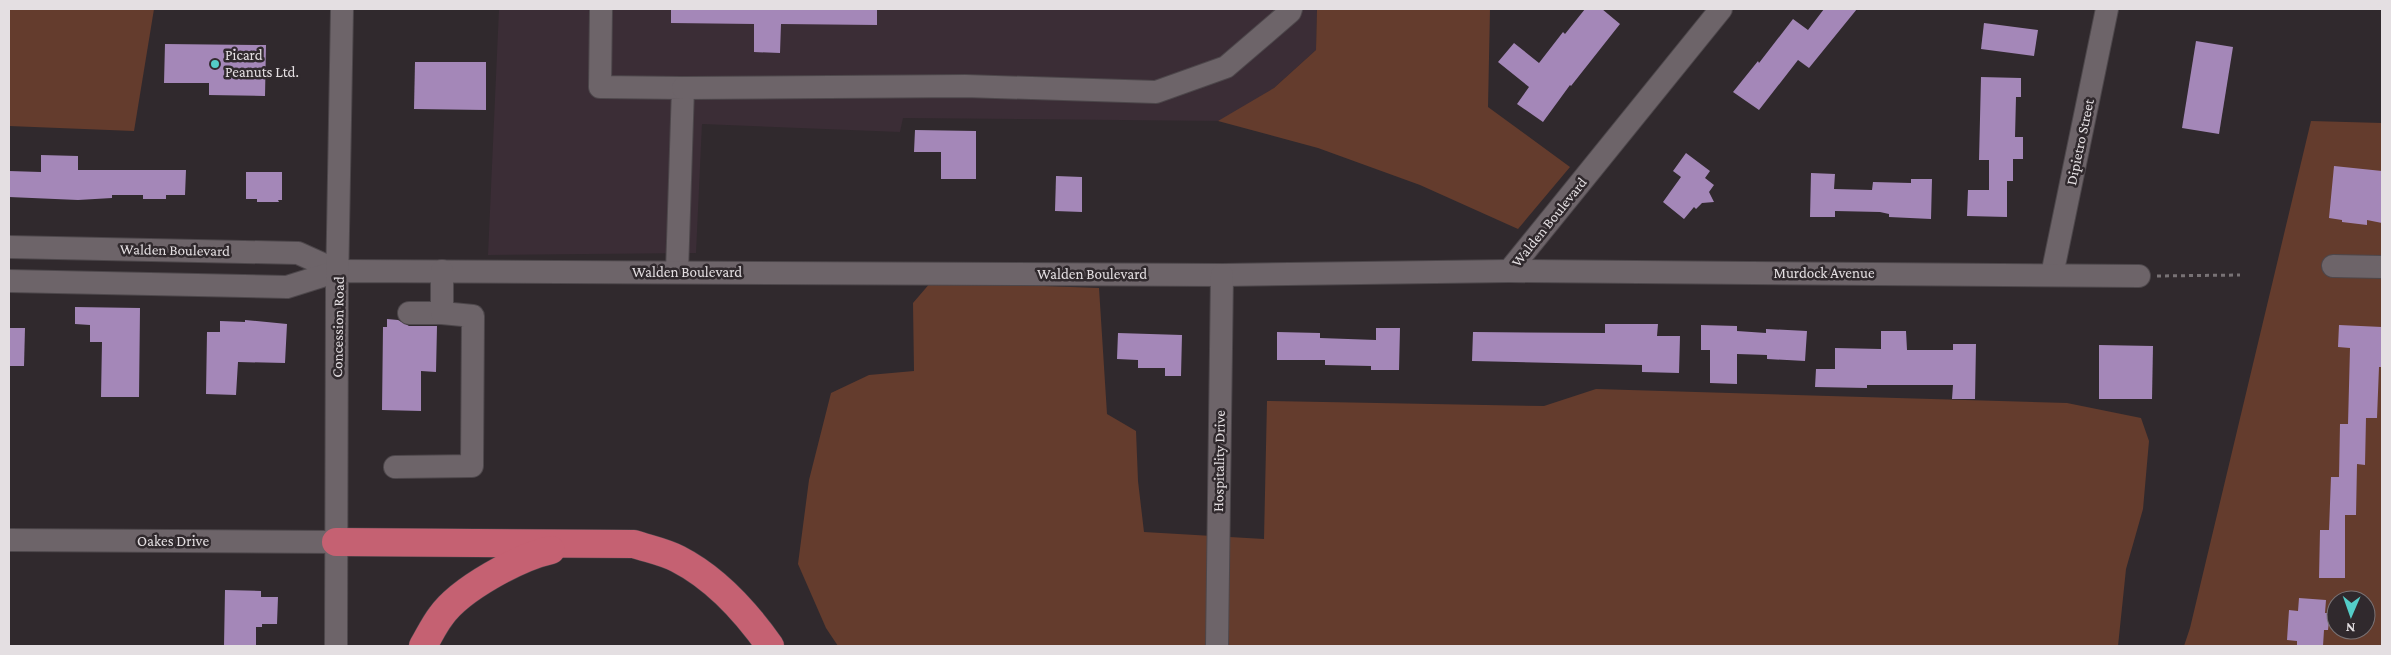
<svg xmlns="http://www.w3.org/2000/svg" width="2391" height="655" viewBox="0 0 2391 655" font-family="'Crimson Pro',serif">
  <style>
    .built { fill: #3b2d36 }
    .green { fill: #643c2d; fill-rule: evenodd }
    .building { fill: #a487b8 }
    .lines { fill: none; stroke-linecap: round; stroke-linejoin: round }
    .minor-casing { stroke: #4d474b; stroke-width: 24 }
    .highway-casing { stroke: #4d474b; stroke-width: 29 }
    .path { stroke: #787275; stroke-width: 3; stroke-dasharray: 4 4; stroke-linecap: butt }
    .minor { stroke: #6d6469; stroke-width: 22 }
    .highway { stroke: #c56172; stroke-width: 28 }
    .poi-dot { fill: #54cdc8; stroke: #30292d; stroke-width: 2 }
    .labels { text-anchor: middle; dominant-baseline: central; stroke-width: 5; stroke-linejoin: round; paint-order: stroke }
    .poi-label { font-size: 15px; fill: #e4dfe2; stroke: #30292d; text-anchor: start }
    .street-label { font-size: 15px; fill: #e4dfe2; stroke: #30292d }
  </style>
  <rect width="100%" height="100%" fill="#30292d"/>
  <path class="built" d="M 499,9 L 1317,9 L 1316,50 L 1274,88 L 1223,121 L 903,118 L 900,132 L 702,124 L 696,253 L 488,255 Z"/>
  <g class="green">
    <path d="M 9,9 L 154,9 L 134,131 L 9,126 Z"/>
    <path d="M 1317,9 L 1490,9 L 1488,107 L 1570,167 L 1518,229 L 1420,185 L 1318,148 L 1218,121 L 1274,88 L 1316,50 Z"/>
    <path d="M 2311,121 L 2382,123 L 2382,646 L 2184,646 L 2190,628 ZM 2336,600 L 2366,600 L 2366,630 L 2336,630 Z"/>
    <path d="M 931,282 L 1099,288 L 1107,414 L 1136,431 L 1138,481 L 1144,532 L 1264,539 L 1267,401 L 1544,406 L 1596,389 L 2067,403 L 2141,418 L 2149,441 L 2143,509 L 2126,569 L 2118,646 L 838,646 L 826,628 L 798,564 L 809,480 L 831,393 L 869,375 L 914,371 L 913,303 Z"/>
  </g>
  <g class="building">
    <path d="M 671,9 L 877,9 L 877,25 L 781,24 L 780,53 L 754,52 L 754,24 L 671,23 Z"/>
    <path d="M 1585,9 L 1602,9 L 1620,24 L 1571,86 L 1570,85 L 1543,122 L 1517,104 L 1529,87 L 1498,62 L 1514,43 L 1539,63 L 1563,32 L 1565,34 Z"/>
    <path d="M 1824,9 L 1857,9 L 1809,68 L 1798,60 L 1759,110 L 1733,92 L 1758,61 L 1759,63 L 1793,19 L 1808,30 Z"/>
    <path d="M 1984,23 L 2038,30 L 2034,56 L 1981,49 Z"/>
    <path d="M 2196,41 L 2233,47 L 2219,134 L 2182,128 Z"/>
    <path d="M 165,44 L 266,45 L 265,96 L 209,95 L 209,83 L 164,83 Z"/>
    <path d="M 415,62 L 486,62 L 486,110 L 414,109 Z"/>
    <path d="M 1981,77 L 2021,78 L 2021,97 L 2016,97 L 2015,137 L 2023,137 L 2023,159 L 2013,159 L 2013,181 L 2007,181 L 2007,217 L 1967,216 L 1968,190 L 1989,190 L 1989,160 L 1979,160 Z"/>
    <path d="M 915,130 L 976,131 L 976,179 L 941,179 L 941,152 L 914,152 Z"/>
    <path d="M 1686,153 L 1710,171 L 1705,178 L 1714,185 L 1709,192 L 1714,202 L 1702,203 L 1696,209 L 1694,207 L 1684,219 L 1663,202 L 1681,177 L 1673,171 Z"/>
    <path d="M 41,155 L 78,156 L 78,170 L 186,170 L 185,195 L 166,195 L 166,199 L 143,199 L 143,195 L 112,195 L 112,198 L 78,200 L 9,197 L 9,171 L 41,172 Z"/>
    <path d="M 2334,166 L 2382,171 L 2382,223 L 2367,220 L 2367,225 L 2342,222 L 2342,220 L 2329,218 Z"/>
    <path d="M 246,172 L 282,172 L 282,200 L 278,200 L 279,202 L 257,202 L 257,199 L 246,199 Z"/>
    <path d="M 1811,173 L 1835,174 L 1834,189 L 1872,190 L 1873,182 L 1911,183 L 1911,179 L 1932,179 L 1931,219 L 1889,217 L 1889,214 L 1880,212 L 1835,211 L 1835,217 L 1810,217 Z"/>
    <path d="M 1056,176 L 1082,177 L 1082,212 L 1055,211 Z"/>
    <path d="M 75,307 L 140,308 L 139,397 L 101,397 L 102,342 L 90,342 L 90,325 L 75,324 Z"/>
    <path d="M 387,319 L 398,320 L 409,326 L 437,326 L 436,372 L 421,371 L 421,411 L 382,410 L 383,327 L 387,327 Z"/>
    <path d="M 245,320 L 287,324 L 285,363 L 238,362 L 236,395 L 206,394 L 207,332 L 220,332 L 220,321 L 245,322 Z"/>
    <path d="M 1605,324 L 1658,324 L 1657,336 L 1680,336 L 1679,373 L 1642,372 L 1642,365 L 1472,361 L 1473,332 L 1605,333 Z"/>
    <path d="M 1701,325 L 1737,326 L 1737,331 L 1766,333 L 1766,329 L 1807,331 L 1805,361 L 1767,359 L 1767,355 L 1737,354 L 1737,384 L 1710,383 L 1710,350 L 1701,350 Z"/>
    <path d="M 2339,325 L 2382,327 L 2382,367 L 2379,367 L 2377,418 L 2366,418 L 2365,465 L 2357,464 L 2356,515 L 2345,515 L 2345,578 L 2319,578 L 2320,530 L 2329,530 L 2331,477 L 2339,477 L 2340,424 L 2348,424 L 2350,348 L 2338,347 Z"/>
    <path d="M 9,328 L 25,328 L 24,366 L 9,366 Z"/>
    <path d="M 1376,328 L 1400,328 L 1399,370 L 1371,370 L 1371,366 L 1325,365 L 1325,360 L 1277,360 L 1277,332 L 1320,333 L 1320,338 L 1376,340 Z"/>
    <path d="M 1881,331 L 1906,331 L 1907,350 L 1953,350 L 1953,344 L 1976,344 L 1975,399 L 1952,399 L 1953,385 L 1867,385 L 1867,388 L 1815,387 L 1816,369 L 1835,369 L 1835,348 L 1881,349 Z"/>
    <path d="M 1118,333 L 1182,335 L 1181,376 L 1165,376 L 1165,368 L 1138,368 L 1138,360 L 1117,359 Z"/>
    <path d="M 2099,345 L 2153,346 L 2152,399 L 2099,399 Z"/>
    <path d="M 225,590 L 261,591 L 261,597 L 278,597 L 277,624 L 262,624 L 262,627 L 256,627 L 256,646 L 224,646 Z"/>
    <path d="M 2299,598 L 2326,600 L 2325,613 L 2330,613 L 2328,630 L 2324,630 L 2323,646 L 2297,646 L 2297,641 L 2287,640 L 2289,610 L 2298,611 Z"/>
  </g>
  <g class="lines">
    <defs>
      <g id="minor">
        <path d="M 601,9 L 600,87 L 683,88 L 677,272"/>
        <path d="M 683,88 L 965,86 L 1156,92 L 1226,67 L 1290,12 L 1291,9"/>
        <path d="M 9,247 L 298,253 L 338,271"/>
        <path d="M 2333,266 L 2382,267"/>
        <path d="M 1509,271 L 1721,9"/>
        <path d="M 2052,275 L 2107,9"/>
        <path d="M 9,281 L 287,287 L 338,271 L 1222,275 L 1509,271 L 2139,276"/>
        <path d="M 409,313 L 442,313"/>
        <path d="M 395,467 L 472,466 L 473,316 L 442,313 L 442,271"/>
        <path d="M 9,540 L 336,542"/>
        <path d="M 336,646 L 337,288 L 342,9"/>
        <path d="M 1217,646 L 1222,275"/>
      </g>
      <g id="highway">
        <path d="M 336,542 L 634,544 C 649,549 665,552 678,559 C 717,579 746,612 770,646"/>
        <path d="M 423,646 C 429,636 434,625 441,616 C 460,589 519,557 551,550"/>
      </g>
    </defs>
    <use href="#minor" class="minor-casing"/>
    <use href="#highway" class="highway-casing"/>
    <path class="path" d="M 2157,276 L 2240,275"/>
    <use href="#minor" class="minor"/>
    <use href="#highway" class="highway"/>
  </g>
  <circle class="poi-dot" cx="215" cy="64" r="5"/>
  <g class="labels">
    <g class="poi-label">
      <text x="225" y="55">Picard<tspan x="225" dy="17">Peanuts Ltd.</tspan></text>
    </g>
    <g class="street-label">
      <text transform="translate(2080 142) rotate(-78)">Dipietro Street</text>
      <text transform="translate(1549 222) rotate(-51)">Walden Boulevard</text>
      <text transform="translate(175 250) rotate(1)">Walden Boulevard</text>
      <text x="687" y="272">Walden Boulevard</text>
      <text x="1824" y="273">Murdock Avenue</text>
      <text x="1092" y="274">Walden Boulevard</text>
      <text transform="translate(338 327) rotate(-89)">Concession Road</text>
      <text transform="translate(1219 461) rotate(-89)">Hospitality Drive</text>
      <text x="173" y="541">Oakes Drive</text>
    </g>
  </g>
  <rect width="2391" height="655" fill="none" stroke="#e4dfe2" stroke-width="20"/>
  <g transform="translate(2351 615) rotate(182)"><circle r="24" fill="#30292d" stroke="#787275"/>
  <path d="M0-4L9 19L0 12L-9 19Z" fill="#54cdc8"/>
  <text y="-8" font-size="14" font-weight="bold" text-anchor="middle" fill="#e4dfe2">N</text>
  </g>
</svg>
